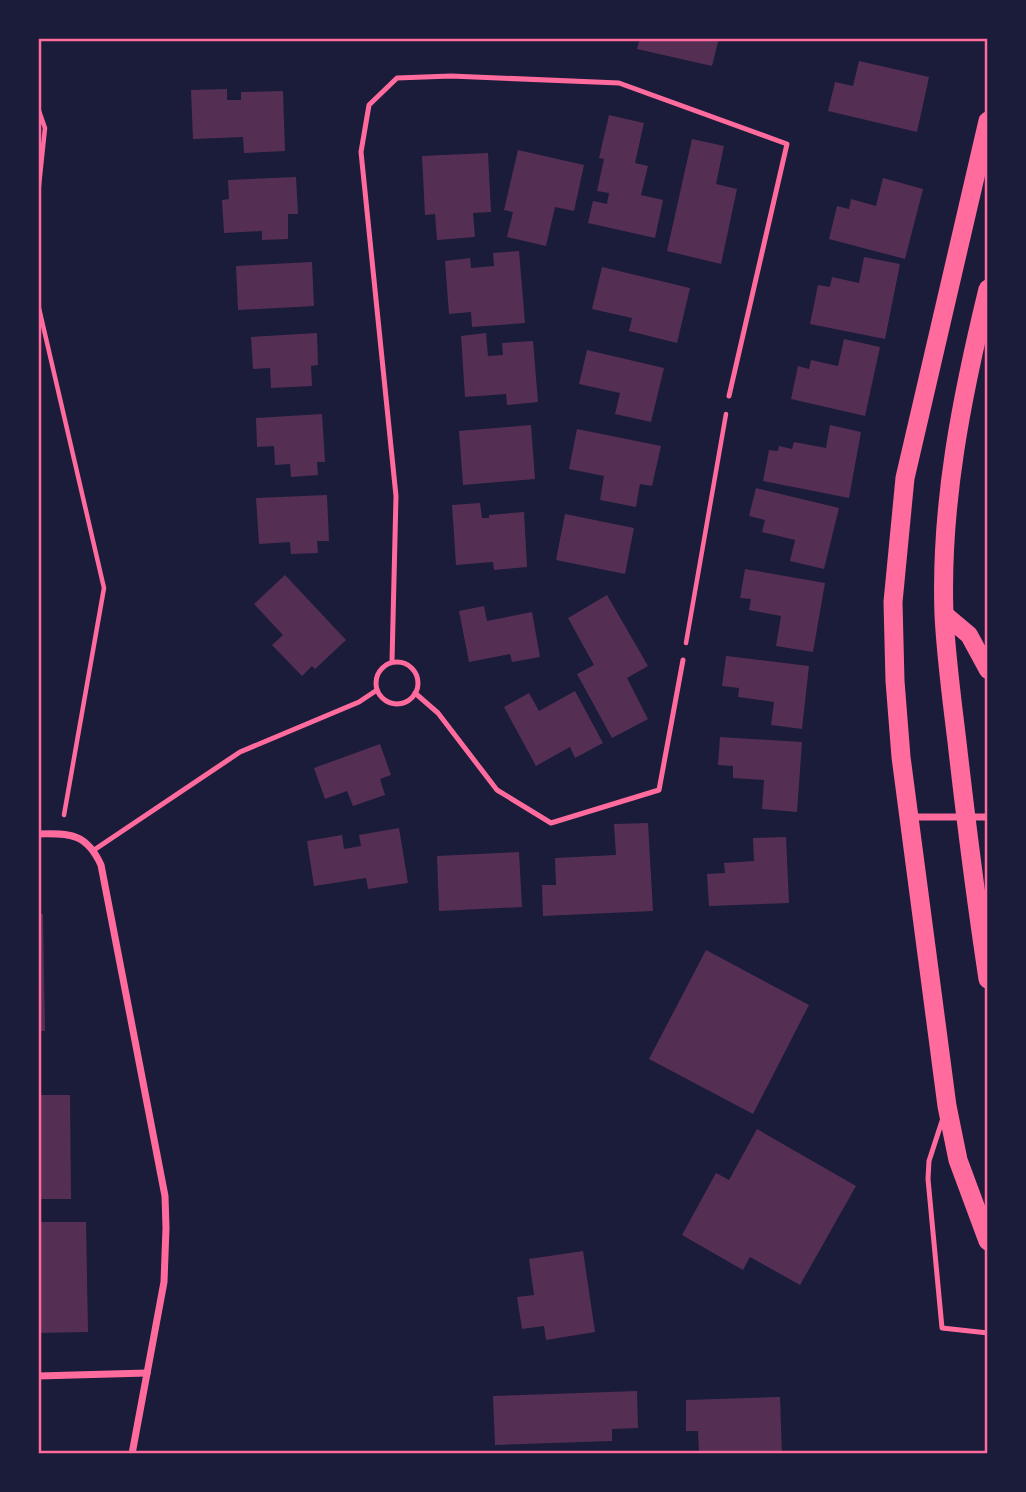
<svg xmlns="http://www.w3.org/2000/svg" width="1026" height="1492" viewBox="0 0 1026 1492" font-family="Helvetica,sans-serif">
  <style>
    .building { fill: #542f53 }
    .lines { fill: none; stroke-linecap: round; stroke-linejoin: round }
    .path { stroke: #ff6b9d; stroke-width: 4.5 }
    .service { stroke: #ff6b9d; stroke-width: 5 }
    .minor { stroke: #ff6b9d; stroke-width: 7 }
    .primary { stroke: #ff6b9d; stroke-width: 18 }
    .trunk { stroke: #ff6b9d; stroke-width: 19 }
    .neatline { fill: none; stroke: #ff6b9d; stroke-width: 2.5 }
  </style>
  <rect width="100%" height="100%" fill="#1b1b3a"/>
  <g class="building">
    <path d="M 640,38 L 719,38 L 712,66 L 637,49 Z"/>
    <path d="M 859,61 L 929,77 L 917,132 L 828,111 L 835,82 L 853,86 Z"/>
    <path d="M 227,89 L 227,100 L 241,100 L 241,92 L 283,91 L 285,151 L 244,153 L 243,137 L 193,139 L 191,90 Z"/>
    <path d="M 609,115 L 644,123 L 635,163 L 648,166 L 641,195 L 663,200 L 655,238 L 588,223 L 593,201 L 607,204 L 609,193 L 597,191 L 604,159 L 599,158 Z"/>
    <path d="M 692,139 L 724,146 L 716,184 L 737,189 L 721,264 L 667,251 Z"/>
    <path d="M 518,150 L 584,165 L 574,211 L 555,207 L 546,246 L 507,237 L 513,212 L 504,210 Z"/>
    <path d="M 488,153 L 491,212 L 473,213 L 475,237 L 437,240 L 435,214 L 425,215 L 422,156 Z"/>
    <path d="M 296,177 L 298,214 L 288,214 L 288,239 L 262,240 L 262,231 L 224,233 L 222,200 L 229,199 L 228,180 Z"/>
    <path d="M 883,178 L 923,189 L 905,259 L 829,239 L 837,206 L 849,209 L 851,199 L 876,206 Z"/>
    <path d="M 519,251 L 525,323 L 472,327 L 471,312 L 449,314 L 445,261 L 470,258 L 471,268 L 494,266 L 493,253 Z"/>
    <path d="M 864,257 L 900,264 L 885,339 L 810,324 L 818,285 L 830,287 L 832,277 L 859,283 Z"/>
    <path d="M 312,262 L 314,306 L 238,310 L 236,266 Z"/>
    <path d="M 602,267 L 690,288 L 677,343 L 629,331 L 632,318 L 592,309 Z"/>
    <path d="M 317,333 L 318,365 L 311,366 L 312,386 L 271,388 L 270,368 L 253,369 L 251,337 Z"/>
    <path d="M 486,333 L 488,356 L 503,355 L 502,343 L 533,341 L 538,402 L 507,405 L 506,394 L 465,397 L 461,336 Z"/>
    <path d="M 844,339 L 880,347 L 865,416 L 791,399 L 798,366 L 809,369 L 811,360 L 838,366 Z"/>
    <path d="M 587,350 L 664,368 L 651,422 L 615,414 L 620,393 L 579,384 Z"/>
    <path d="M 322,414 L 325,462 L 317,462 L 318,475 L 291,477 L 290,464 L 275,465 L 274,446 L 257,447 L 256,418 Z"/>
    <path d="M 531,425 L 535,479 L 463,485 L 459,431 Z"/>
    <path d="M 830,425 L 861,432 L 849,498 L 763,481 L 769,450 L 778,451 L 779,446 L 792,449 L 794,442 L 826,448 Z"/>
    <path d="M 577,429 L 661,446 L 652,486 L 640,484 L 636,507 L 600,500 L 604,476 L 569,469 Z"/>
    <path d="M 756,488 L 839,508 L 824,569 L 790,561 L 795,540 L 762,532 L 765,520 L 749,516 Z"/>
    <path d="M 327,495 L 329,541 L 317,541 L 318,553 L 291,554 L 290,542 L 259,544 L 256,498 Z"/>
    <path d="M 480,503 L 482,518 L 489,518 L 489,515 L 524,512 L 527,567 L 494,570 L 493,562 L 456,565 L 452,505 Z"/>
    <path d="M 565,514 L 634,528 L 625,574 L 556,560 Z"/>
    <path d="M 745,569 L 825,583 L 813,652 L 776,646 L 781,616 L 749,610 L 751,599 L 740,598 Z"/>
    <path d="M 285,575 L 346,640 L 315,669 L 312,666 L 302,676 L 272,645 L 283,635 L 254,604 Z"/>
    <path d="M 607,595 L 648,666 L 627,678 L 648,719 L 612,738 L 577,674 L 594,665 L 568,618 Z"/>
    <path d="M 484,606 L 487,621 L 532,612 L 540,657 L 512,662 L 510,654 L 469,662 L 459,611 Z"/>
    <path d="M 726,656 L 809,666 L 802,729 L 771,725 L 774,702 L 738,697 L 739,688 L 722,686 Z"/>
    <path d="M 575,691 L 603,743 L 575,758 L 570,747 L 536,766 L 504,707 L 529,693 L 539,711 Z"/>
    <path d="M 720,737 L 802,742 L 797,812 L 762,809 L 764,780 L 733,778 L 733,766 L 718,765 Z"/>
    <path d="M 380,744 L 391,775 L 380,779 L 385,795 L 353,806 L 347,791 L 325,799 L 314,768 Z"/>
    <path d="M 648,823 L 653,911 L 543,916 L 542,885 L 556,885 L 555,858 L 616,855 L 614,824 Z"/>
    <path d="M 399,828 L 408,883 L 368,889 L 366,878 L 314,886 L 307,841 L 342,835 L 344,849 L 361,846 L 359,835 Z"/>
    <path d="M 786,837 L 789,903 L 709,906 L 707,874 L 725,873 L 724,863 L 754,861 L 753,838 Z"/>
    <path d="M 519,852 L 522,907 L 439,911 L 437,856 Z"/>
    <path d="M 38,914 L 43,914 L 45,1031 L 38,1031 Z"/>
    <path d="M 706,950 L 809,1005 L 753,1114 L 649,1059 Z"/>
    <path d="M 38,1095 L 70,1095 L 71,1199 L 38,1199 Z"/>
    <path d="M 757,1129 L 856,1186 L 800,1285 L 750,1257 L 743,1270 L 682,1235 L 716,1173 L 729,1180 Z"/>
    <path d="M 38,1222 L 86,1222 L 88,1332 L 38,1333 Z"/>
    <path d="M 583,1251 L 595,1332 L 546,1340 L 544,1326 L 522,1329 L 517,1297 L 534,1295 L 529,1259 Z"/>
    <path d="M 637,1391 L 638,1428 L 612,1429 L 612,1441 L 495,1445 L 493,1396 Z"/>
    <path d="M 780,1397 L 782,1454 L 699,1454 L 698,1431 L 686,1431 L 686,1400 Z"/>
  </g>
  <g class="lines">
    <g class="path">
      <path d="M 38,108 L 45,128 L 38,195"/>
      <path d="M 38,304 L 104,588 L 64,815"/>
      <path d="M 686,643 L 726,414"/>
    </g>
    <g class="service">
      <path d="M 392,662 L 396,496 L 361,152 L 369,105 L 397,78 L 451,76 L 619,83 L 787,144 L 729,396"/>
      <circle cx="397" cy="683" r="21"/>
      <path d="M 415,693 L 438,713 L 497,790 L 551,823 L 659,790 L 683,660"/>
      <path d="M 94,850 L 240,752 L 359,702 L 377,690"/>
      <path d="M 943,1118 L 929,1161 L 928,1179 L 942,1328 L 988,1333"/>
    </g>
    <g class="minor">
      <path d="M 909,817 L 988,817"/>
      <path d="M 38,834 C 71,833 87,834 101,865 L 165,1196 L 166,1228 L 164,1282 L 132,1454"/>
      <path d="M 38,1376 L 147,1373"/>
    </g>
    <path class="primary" d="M 944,614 L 969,635 L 988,670"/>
    <g class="trunk">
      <path d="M 988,121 L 905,478 L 893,602 L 895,681 L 901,757 L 947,1106 L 958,1160 L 988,1241"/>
      <path d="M 988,289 C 962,396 940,504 944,615 C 946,657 952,700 957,742 C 966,821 976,900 988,979"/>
    </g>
  </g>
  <rect width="1026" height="1492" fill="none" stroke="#1b1b3a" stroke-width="80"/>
  <rect x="40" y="40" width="946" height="1412" class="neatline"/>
</svg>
